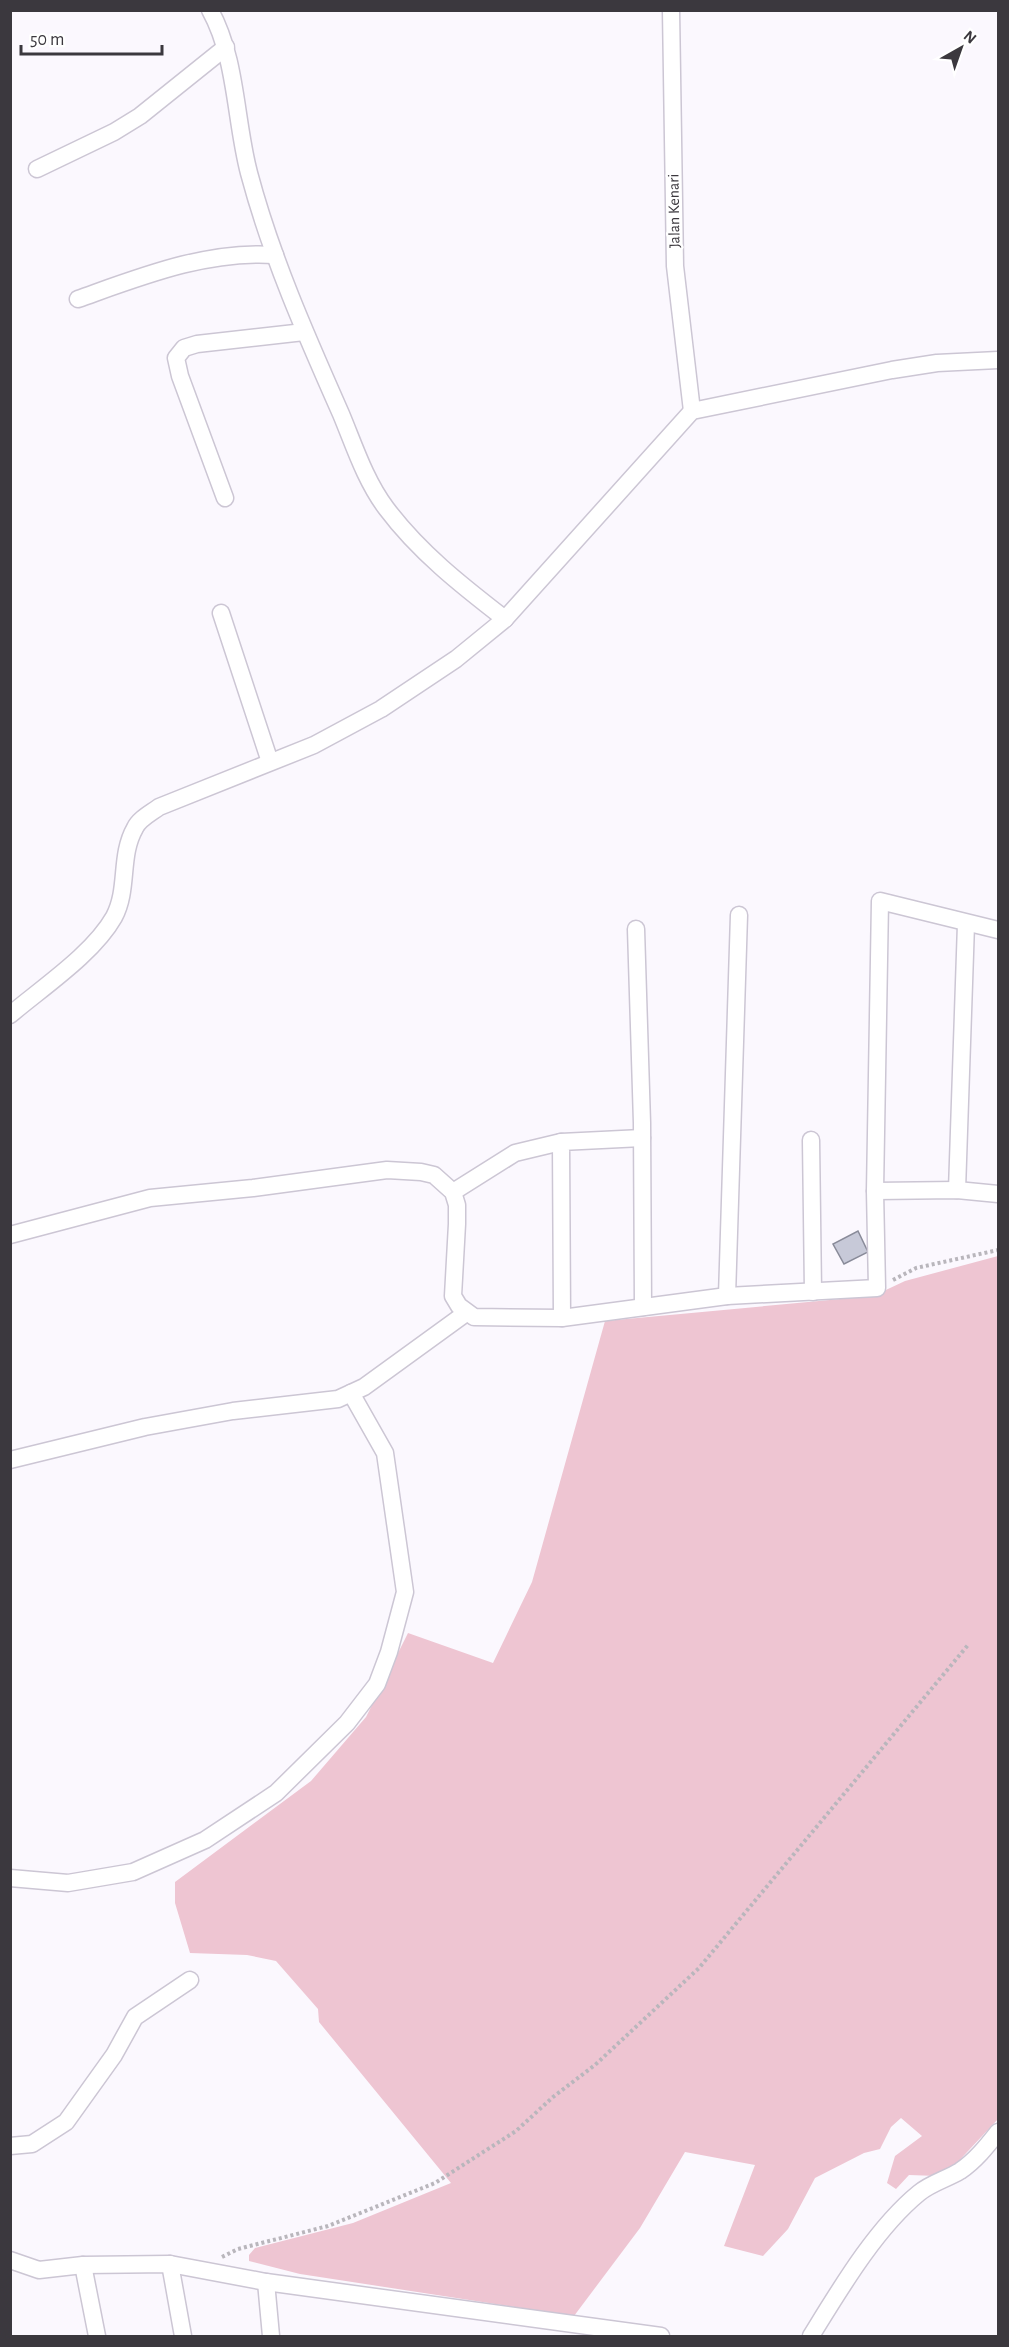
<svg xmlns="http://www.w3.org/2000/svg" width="1009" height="2347" viewBox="0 0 1009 2347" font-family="'Alegreya Sans',sans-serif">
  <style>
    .green { fill: #eec5d2 }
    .building { fill: #c7c9d8; stroke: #898b99; stroke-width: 1.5 }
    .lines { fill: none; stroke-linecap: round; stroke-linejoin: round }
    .minor-casing { stroke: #ccc6d4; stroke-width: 19 }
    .path { stroke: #b9b6bc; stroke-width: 4; stroke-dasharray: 3 3; stroke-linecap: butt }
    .minor { stroke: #fff; stroke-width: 16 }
    .labels { text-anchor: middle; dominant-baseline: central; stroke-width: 4.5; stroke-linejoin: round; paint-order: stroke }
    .street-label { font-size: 16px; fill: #3b383e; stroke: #fff }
  </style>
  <rect width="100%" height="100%" fill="#fbf8fe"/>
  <path class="green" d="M 998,1256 L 998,2119 L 955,2165 L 937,2176 L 909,2175 L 896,2189 L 887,2183 L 895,2156 L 922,2136 L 901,2118 L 891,2127 L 880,2149 L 864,2153 L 815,2178 L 788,2229 L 763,2256 L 724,2246 L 755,2165 L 685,2152 L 640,2228 L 574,2316 L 300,2274 L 249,2261 L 249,2255 L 255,2248 L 353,2223 L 451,2183 L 319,2022 L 318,2009 L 276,1961 L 247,1955 L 190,1953 L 175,1903 L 175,1882 L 311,1781 L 366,1717 L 408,1633 L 493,1663 L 532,1582 L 605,1321 L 873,1296 L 905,1281 Z"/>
  <path class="building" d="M 858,1231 L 868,1252 L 844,1264 L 833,1244 Z"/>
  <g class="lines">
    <defs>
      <g id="minor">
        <path d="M 210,10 C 237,59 235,120 249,173 C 271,256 306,335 341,414 C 354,445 365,480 386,508 C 419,552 461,585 505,619"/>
        <path d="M 671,10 L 675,266 L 692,411"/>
        <path d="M 37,169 L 114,132 L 140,116 L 226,47"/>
        <path d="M 78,299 C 140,277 207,250 275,255"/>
        <path d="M 225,498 L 180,376 L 176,358 L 184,348 L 197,344 L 304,332"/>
        <path d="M 221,613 L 270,762"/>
        <path d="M 636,929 L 642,1123 L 643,1307"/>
        <path d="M 10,1015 C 43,987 93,954 114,917 C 129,889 119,856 135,828 C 139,819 151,813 159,807 L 314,745 L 381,709 L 456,659 L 505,619 L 692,411 L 892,370 L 937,363 L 998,360"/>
        <path d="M 811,1140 L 813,1292"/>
        <path d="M 957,1190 L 966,924"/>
        <path d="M 875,1191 L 957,1190 L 998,1194"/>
        <path d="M 453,1192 L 515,1153 L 561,1142"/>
        <path d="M 10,1235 L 150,1198 L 253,1188 L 387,1170 L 421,1172 L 434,1175 L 453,1192 L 457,1205 L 457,1224 L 453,1296 L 459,1306 L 474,1317 L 562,1318 L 727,1296 L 877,1288 L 875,1191 L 880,901 L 998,930"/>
        <path d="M 727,1296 L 739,915"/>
        <path d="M 562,1318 L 561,1142 L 642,1138"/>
        <path d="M 10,1460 L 145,1427 L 233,1411 L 338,1399 L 364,1387 L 466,1313"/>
        <path d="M 10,1878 L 68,1883 L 133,1872 L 205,1840 L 276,1793 L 347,1723 L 377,1684 L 389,1652 L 405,1592 L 385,1453 L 351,1393"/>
        <path d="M 10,2146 L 32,2144 L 66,2122 L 114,2055 L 135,2017 L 190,1980"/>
        <path d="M 10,2260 L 39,2270 L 83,2265 L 170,2264 L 266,2282 L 661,2336"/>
        <path d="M 170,2264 L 183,2336"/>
        <path d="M 83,2265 L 97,2336"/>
        <path d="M 266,2282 L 271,2336"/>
        <path d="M 811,2336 C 840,2289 876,2228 919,2193 C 931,2183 947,2179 960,2171 C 975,2161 987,2146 998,2132"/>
      </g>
    </defs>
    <use href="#minor" class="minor-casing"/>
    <g class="path">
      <path d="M 893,1280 L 916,1268 L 998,1250"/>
      <path d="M 222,2257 L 238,2249 L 328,2226 L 435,2183 L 516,2131 L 553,2097 L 595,2065 L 699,1968 L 968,1645"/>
    </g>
    <use href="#minor" class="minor"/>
  </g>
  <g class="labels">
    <g class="street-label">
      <text transform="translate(674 211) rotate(-91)">Jalan Kenari</text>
    </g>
  </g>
  <rect width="1009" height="2347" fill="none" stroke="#3b383e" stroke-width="24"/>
  <g transform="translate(961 48) rotate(40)" stroke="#ffffff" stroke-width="4.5" paint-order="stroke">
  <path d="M0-4.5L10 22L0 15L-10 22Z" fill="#3b383e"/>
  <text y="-9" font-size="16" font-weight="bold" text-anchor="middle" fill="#3b383e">N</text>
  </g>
  <path d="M21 45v9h141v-9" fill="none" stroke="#3b383e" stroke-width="3"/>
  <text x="30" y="45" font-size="18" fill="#3b383e" stroke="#ffffff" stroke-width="4.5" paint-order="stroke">50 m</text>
</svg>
